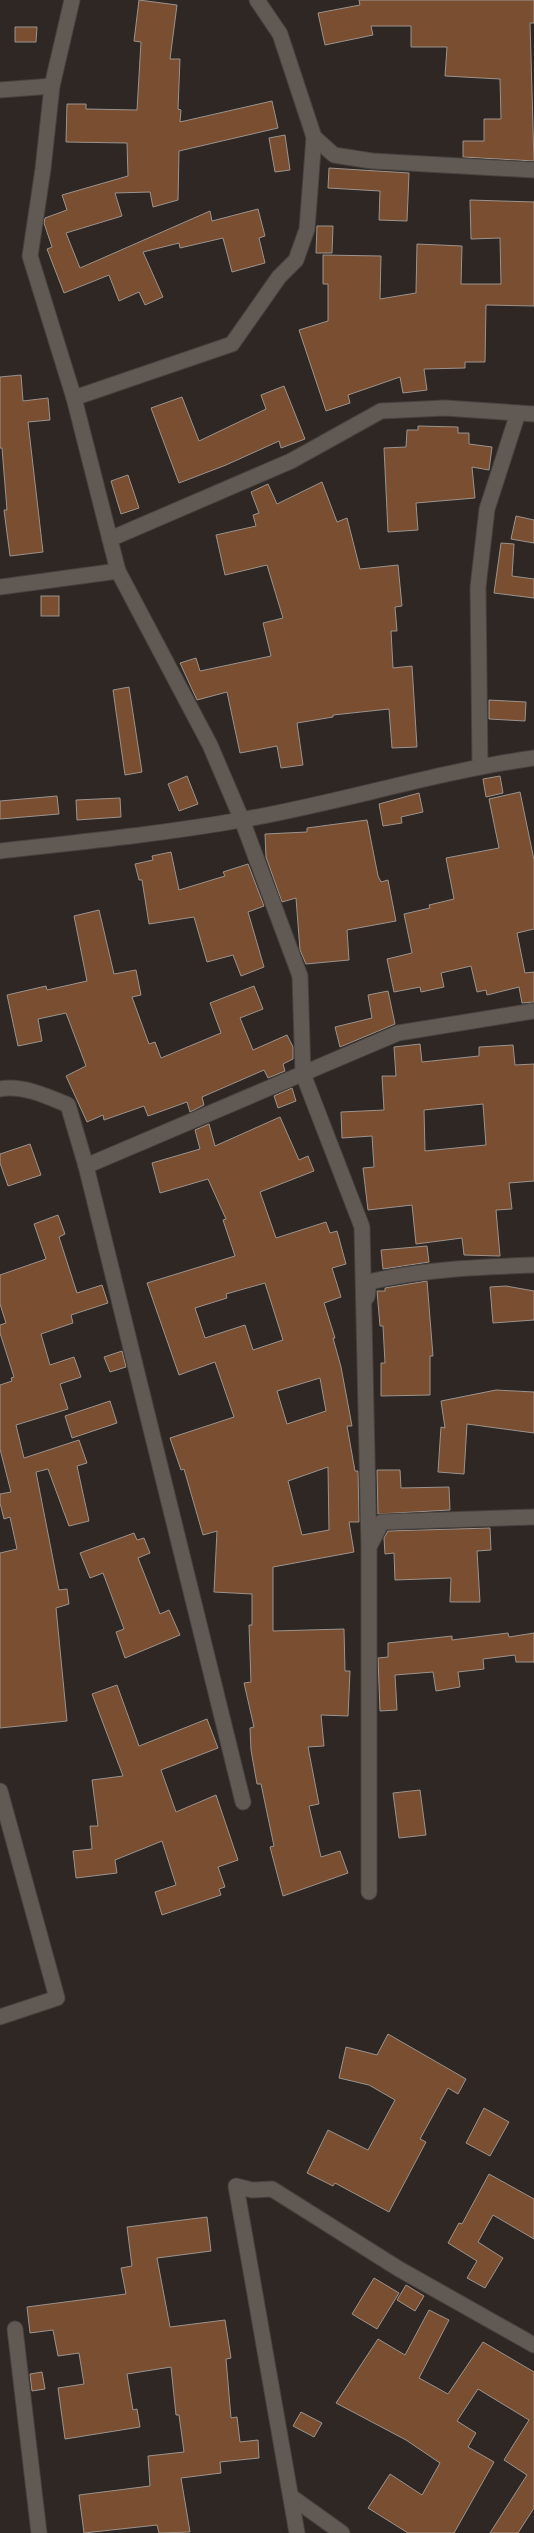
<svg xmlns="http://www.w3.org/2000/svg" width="534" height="2533" viewBox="0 0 534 2533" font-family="Quicksand,sans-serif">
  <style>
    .building { fill: #7a4e30; stroke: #9b938e; fill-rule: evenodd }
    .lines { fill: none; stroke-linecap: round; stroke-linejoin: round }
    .street-casing { stroke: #48423f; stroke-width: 17 }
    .street { stroke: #605954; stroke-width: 15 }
  </style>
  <rect width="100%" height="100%" fill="#2e2723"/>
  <g class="building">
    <path d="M 139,0 L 177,5 L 170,59 L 180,59 L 178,109 L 181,110 L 180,122 L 272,101 L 278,128 L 179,151 L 178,200 L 153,207 L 150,192 L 115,193 L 122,216 L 66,233 L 80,268 L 210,211 L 212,221 L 258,209 L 265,236 L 259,238 L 265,263 L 232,272 L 223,238 L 180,248 L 179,243 L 143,252 L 163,297 L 145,305 L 139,292 L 119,301 L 109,275 L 64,293 L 47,249 L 52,247 L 44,223 L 45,218 L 67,210 L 62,195 L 128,176 L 127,143 L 66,142 L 67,104 L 86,104 L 86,109 L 137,110 L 141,42 L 134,41 Z"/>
    <path d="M 359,0 L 534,0 L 534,23 L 530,23 L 534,161 L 463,157 L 463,141 L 484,141 L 484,119 L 501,119 L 500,79 L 445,76 L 447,47 L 411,47 L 411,26 L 371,26 L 373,35 L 325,45 L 318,13 L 360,5 Z"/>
    <path d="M 15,27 L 37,27 L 36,42 L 15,42 Z"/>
    <path d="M 285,135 L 290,170 L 275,172 L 269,138 Z"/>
    <path d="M 329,168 L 409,173 L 407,221 L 379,220 L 380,191 L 328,188 Z"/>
    <path d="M 470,200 L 534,202 L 534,306 L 486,305 L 485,362 L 465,362 L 465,368 L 424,369 L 427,390 L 403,393 L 400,377 L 348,395 L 350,403 L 326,411 L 299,330 L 328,321 L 328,284 L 323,284 L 323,255 L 381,256 L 380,299 L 416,293 L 417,244 L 462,246 L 461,284 L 501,284 L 500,238 L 471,239 Z"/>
    <path d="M 317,226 L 333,226 L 332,253 L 316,253 Z"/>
    <path d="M 21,375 L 23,401 L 48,398 L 50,420 L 28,422 L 43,552 L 10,556 L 4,510 L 7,510 L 2,448 L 0,448 L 0,377 Z"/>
    <path d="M 284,386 L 305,439 L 281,448 L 279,441 L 226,465 L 179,483 L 151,408 L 182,397 L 199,441 L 266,409 L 261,395 Z"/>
    <path d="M 418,426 L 458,427 L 458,433 L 469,433 L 469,444 L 492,447 L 489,470 L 472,467 L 475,498 L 416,503 L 418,530 L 388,532 L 384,448 L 406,447 L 407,430 L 418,430 Z"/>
    <path d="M 128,475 L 139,508 L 121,514 L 111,481 Z"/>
    <path d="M 322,482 L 337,522 L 347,518 L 360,569 L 398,565 L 402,606 L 395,607 L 397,631 L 391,631 L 393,668 L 412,666 L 417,747 L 392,748 L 389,709 L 333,715 L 333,717 L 297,723 L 303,765 L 281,768 L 277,746 L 240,753 L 227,692 L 197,700 L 180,663 L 196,658 L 200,671 L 271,656 L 263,623 L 283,618 L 267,565 L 225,575 L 216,535 L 256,526 L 253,515 L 259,513 L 251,492 L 268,484 L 277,504 Z"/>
    <path d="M 516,516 L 534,520 L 534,543 L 511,539 Z"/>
    <path d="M 501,543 L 514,544 L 512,576 L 534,579 L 534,598 L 494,593 Z"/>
    <rect x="41" y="596" width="18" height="20"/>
    <path d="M 129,687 L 142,772 L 125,775 L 113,690 Z"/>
    <path d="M 489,700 L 526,702 L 525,721 L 489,719 Z"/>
    <path d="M 187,776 L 198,804 L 179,811 L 168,784 Z"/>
    <path d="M 500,776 L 503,793 L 486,797 L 483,779 Z"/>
    <path d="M 520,792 L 534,860 L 534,929 L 517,933 L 525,973 L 534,972 L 534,1002 L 522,1003 L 519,987 L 487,995 L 486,990 L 477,992 L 471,966 L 441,973 L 444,987 L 421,992 L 420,987 L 394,992 L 387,959 L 412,953 L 404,914 L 430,908 L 429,905 L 454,899 L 446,858 L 499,848 L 489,799 Z"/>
    <path d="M 419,793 L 423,812 L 401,817 L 402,823 L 383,826 L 379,804 Z"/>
    <path d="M 57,796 L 59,814 L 0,819 L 0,801 Z"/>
    <path d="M 120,798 L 121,817 L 77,820 L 76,800 Z"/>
    <path d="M 367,820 L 378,876 L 381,882 L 388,880 L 396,921 L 347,930 L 349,960 L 306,964 L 300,950 L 296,898 L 282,902 L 266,857 L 265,834 L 307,832 L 307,828 Z"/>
    <path d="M 171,852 L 179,890 L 225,876 L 223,872 L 248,864 L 264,906 L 248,912 L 264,967 L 241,976 L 233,955 L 207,962 L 194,917 L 149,924 L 142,880 L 139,880 L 135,864 L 153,860 L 152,856 Z"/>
    <path d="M 99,910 L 114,974 L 136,970 L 141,995 L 132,997 L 149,1044 L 155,1042 L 161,1058 L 221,1033 L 210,1003 L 254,986 L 263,1009 L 240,1018 L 253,1050 L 287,1035 L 293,1047 L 293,1059 L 283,1064 L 285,1071 L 268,1078 L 264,1070 L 202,1097 L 204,1105 L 190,1112 L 187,1102 L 148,1116 L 144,1106 L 104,1120 L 103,1115 L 87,1122 L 66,1076 L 86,1066 L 66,1013 L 38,1019 L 42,1041 L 18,1046 L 7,995 L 46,986 L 47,990 L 87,981 L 74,916 Z"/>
    <path d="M 388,991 L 395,1024 L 340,1047 L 335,1027 L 372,1018 L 368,995 Z"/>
    <path d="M 420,1044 L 422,1062 L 479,1056 L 479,1047 L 513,1045 L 515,1065 L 534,1064 L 534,1181 L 509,1183 L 512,1209 L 496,1210 L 500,1256 L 464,1255 L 462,1238 L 416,1244 L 412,1205 L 368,1210 L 363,1168 L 374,1167 L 372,1136 L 342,1138 L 341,1112 L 384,1110 L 382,1076 L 396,1076 L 394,1047 ZM 483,1104 L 486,1145 L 425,1151 L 424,1110 Z"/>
    <path d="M 292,1088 L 296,1101 L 278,1108 L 274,1096 Z"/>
    <path d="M 280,1117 L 299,1160 L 308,1156 L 314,1171 L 260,1192 L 276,1238 L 326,1222 L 330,1233 L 337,1231 L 346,1264 L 332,1268 L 341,1297 L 324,1303 L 335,1338 L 333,1338 L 341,1367 L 352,1426 L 347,1426 L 355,1471 L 358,1471 L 359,1522 L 349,1522 L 354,1552 L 273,1567 L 273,1631 L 344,1629 L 345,1671 L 350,1671 L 348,1716 L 321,1715 L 324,1746 L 308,1747 L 319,1804 L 309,1806 L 321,1857 L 340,1851 L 348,1873 L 283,1896 L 270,1847 L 274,1846 L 261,1784 L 257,1784 L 251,1750 L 250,1728 L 254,1727 L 244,1683 L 251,1682 L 249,1625 L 252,1625 L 252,1594 L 214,1592 L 217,1531 L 203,1535 L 184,1469 L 181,1470 L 170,1438 L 234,1417 L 215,1362 L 179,1375 L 147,1283 L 235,1256 L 223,1220 L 226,1219 L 208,1179 L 160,1193 L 152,1163 L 200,1149 L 195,1130 L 209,1124 L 215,1146 ZM 265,1283 L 283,1340 L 253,1350 L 245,1325 L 205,1338 L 195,1308 L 227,1298 L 226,1294 ZM 320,1378 L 326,1411 L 287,1424 L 277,1391 ZM 328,1467 L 329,1530 L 302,1535 L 288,1481 Z"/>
    <path d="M 30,1144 L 41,1175 L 8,1186 L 0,1163 L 0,1154 Z"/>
    <path d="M 58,1215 L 65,1234 L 59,1237 L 77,1293 L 102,1285 L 108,1303 L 71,1315 L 73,1323 L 41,1334 L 50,1365 L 74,1357 L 81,1377 L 60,1384 L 68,1409 L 16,1425 L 24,1458 L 79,1440 L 87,1463 L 77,1466 L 89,1521 L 69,1526 L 48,1469 L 36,1472 L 59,1590 L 67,1589 L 69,1604 L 56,1608 L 67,1721 L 0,1728 L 0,1553 L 17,1549 L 10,1517 L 4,1519 L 0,1503 L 0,1494 L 11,1492 L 0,1449 L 0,1385 L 12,1381 L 11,1378 L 14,1377 L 0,1333 L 0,1325 L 6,1323 L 0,1304 L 0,1275 L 46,1259 L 34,1224 Z"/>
    <path d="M 427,1246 L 429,1262 L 383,1269 L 381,1250 Z"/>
    <path d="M 427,1281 L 433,1356 L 430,1356 L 430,1395 L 381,1396 L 381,1363 L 385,1363 L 383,1326 L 380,1326 L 377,1291 L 385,1291 L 385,1288 Z"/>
    <path d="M 506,1286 L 534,1291 L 534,1320 L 493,1323 L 490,1287 Z"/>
    <path d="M 122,1351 L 126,1367 L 110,1372 L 104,1357 Z"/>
    <path d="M 496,1390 L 534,1392 L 534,1433 L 467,1424 L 464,1474 L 438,1472 L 441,1427 L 445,1428 L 441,1401 Z"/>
    <path d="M 110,1401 L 117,1423 L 72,1438 L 65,1416 Z"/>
    <path d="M 377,1470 L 400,1470 L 401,1488 L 449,1487 L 450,1510 L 378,1514 Z"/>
    <path d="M 490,1528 L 491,1550 L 477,1551 L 480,1602 L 450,1602 L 451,1578 L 395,1580 L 394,1553 L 385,1554 L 384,1538 L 388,1531 Z"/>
    <path d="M 134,1533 L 137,1540 L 144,1538 L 150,1553 L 138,1558 L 160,1614 L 169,1610 L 180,1635 L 125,1658 L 116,1632 L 124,1629 L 103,1573 L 90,1578 L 80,1553 Z"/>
    <path d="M 508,1633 L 509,1637 L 534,1633 L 534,1662 L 516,1662 L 515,1655 L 483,1659 L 484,1669 L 458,1672 L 460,1687 L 436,1691 L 433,1672 L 395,1675 L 397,1710 L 380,1711 L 378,1658 L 388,1657 L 388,1643 L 452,1636 L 452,1640 Z"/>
    <path d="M 117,1685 L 139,1746 L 207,1719 L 218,1748 L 161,1770 L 176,1812 L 216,1795 L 238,1860 L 218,1867 L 225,1887 L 219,1889 L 221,1895 L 162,1915 L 155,1892 L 176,1885 L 162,1841 L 115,1860 L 117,1873 L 76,1878 L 73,1851 L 92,1849 L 90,1826 L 98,1826 L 92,1780 L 123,1776 L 92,1694 Z"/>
    <path d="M 420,1790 L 426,1835 L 399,1838 L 393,1793 Z"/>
    <path d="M 388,2034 L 466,2079 L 458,2094 L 448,2088 L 420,2139 L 426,2142 L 389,2212 L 335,2183 L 333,2186 L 307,2173 L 328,2130 L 368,2150 L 395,2100 L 369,2085 L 339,2078 L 346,2047 L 377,2055 Z"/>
    <path d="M 484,2108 L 509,2122 L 490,2156 L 466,2143 Z"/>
    <path d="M 489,2174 L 534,2199 L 534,2239 L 493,2215 L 478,2242 L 503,2258 L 485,2288 L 467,2278 L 477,2261 L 448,2243 L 459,2223 L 462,2224 Z"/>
    <path d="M 207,2217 L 211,2251 L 157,2258 L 170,2327 L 225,2320 L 231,2358 L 226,2359 L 231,2418 L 237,2417 L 240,2442 L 258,2440 L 259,2458 L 220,2462 L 221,2473 L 181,2478 L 190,2532 L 159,2533 L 157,2525 L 84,2533 L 79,2495 L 150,2486 L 148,2456 L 184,2452 L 179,2415 L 176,2415 L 171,2367 L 127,2374 L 133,2410 L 137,2409 L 140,2427 L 65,2439 L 58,2388 L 84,2384 L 79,2353 L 58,2356 L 53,2330 L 30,2333 L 27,2307 L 126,2294 L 121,2268 L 132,2266 L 127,2227 Z"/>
    <path d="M 374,2278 L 399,2293 L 377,2329 L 352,2314 Z"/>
    <path d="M 406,2285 L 424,2296 L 415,2311 L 397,2300 Z"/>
    <path d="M 429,2310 L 449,2320 L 419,2378 L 448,2394 L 483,2342 L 534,2372 L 534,2508 L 518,2533 L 490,2533 L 527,2475 L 504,2460 L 529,2420 L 478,2389 L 457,2421 L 476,2433 L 468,2447 L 494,2462 L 454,2533 L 408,2533 L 368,2508 L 390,2474 L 422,2495 L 440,2463 L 406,2440 L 336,2403 L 378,2339 L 405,2355 Z"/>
    <path d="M 42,2372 L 45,2389 L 32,2391 L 30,2374 Z"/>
    <path d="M 301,2412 L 322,2423 L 314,2437 L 293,2426 Z"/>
  </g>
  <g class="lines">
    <defs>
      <g id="street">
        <path d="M 72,0 L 52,86 L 43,169 L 30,256 L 74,398 L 118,571 L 210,745 L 242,820 L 300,976 L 303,1074 L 362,1227 L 369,1548 L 369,1892"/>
        <path d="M 0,90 L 52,86"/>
        <path d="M 314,137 L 334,155 L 372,161 L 534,170"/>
        <path d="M 74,398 L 232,344 L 279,277 L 296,260 L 307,229 L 314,137 L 280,34 L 257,0"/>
        <path d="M 110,539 L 291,461 L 381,411 L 445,408 L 534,414"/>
        <path d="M 0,587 L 118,571"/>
        <path d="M 480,766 L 478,587 L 487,509 L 518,413"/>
        <path d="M 0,851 C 80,842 161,834 241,820 C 339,803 435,772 534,758"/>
        <path d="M 0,1089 C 21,1084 49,1097 68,1105 L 86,1166 L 243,1802"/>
        <path d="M 86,1166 L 398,1033 L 534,1011"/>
        <path d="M 367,1297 L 369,1282 C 422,1269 479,1267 534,1265"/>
        <path d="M 370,1545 L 382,1522 L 534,1517"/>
        <path d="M 0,1791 L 57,1998 L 0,2017"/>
        <path d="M 15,2329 L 39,2533"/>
        <path d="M 293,2498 L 342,2533"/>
        <path d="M 297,2533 L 236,2186 L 252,2190 L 272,2189 L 399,2269 L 534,2345"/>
      </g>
    </defs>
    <use href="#street" class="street-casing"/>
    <use href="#street" class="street"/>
  </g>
</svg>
